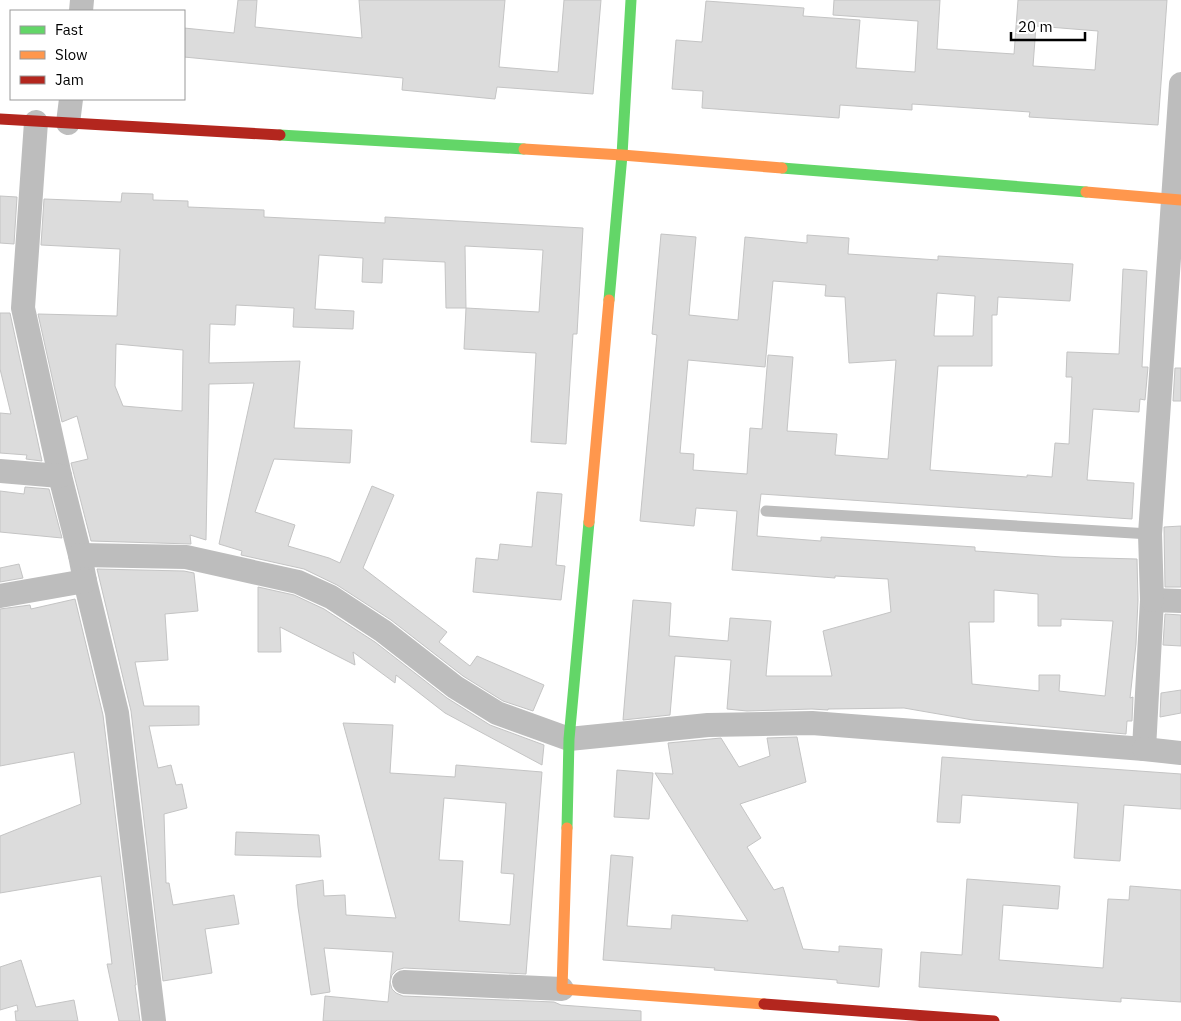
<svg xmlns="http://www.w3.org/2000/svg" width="1181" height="1021" viewBox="0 0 1181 1021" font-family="'IBM Plex Sans',sans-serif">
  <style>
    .building { fill: #dcdcdc; stroke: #c4c4c4; fill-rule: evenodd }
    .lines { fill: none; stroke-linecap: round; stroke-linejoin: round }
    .lane { stroke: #bdbdbd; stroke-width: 11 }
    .street { stroke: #bdbdbd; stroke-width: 24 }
    .fast { stroke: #63d668; stroke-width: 11 }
    .slow { stroke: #ff974d; stroke-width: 11 }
    .jam { stroke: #b3261e; stroke-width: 11 }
  </style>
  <rect width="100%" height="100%" fill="#fff"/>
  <g class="building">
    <path d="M 238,0 L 257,0 L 255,27 L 362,38 L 359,0 L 505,0 L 499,67 L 558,72 L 564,0 L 601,0 L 593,94 L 497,87 L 495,99 L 402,90 L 403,78 L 184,57 L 184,28 L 234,33 Z"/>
    <path d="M 834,0 L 940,0 L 937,49 L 1014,54 L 1018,0 L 1167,0 L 1158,125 L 1029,117 L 1030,112 L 912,104 L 912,110 L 840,105 L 839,118 L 702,108 L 703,91 L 672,89 L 676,40 L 702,42 L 706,1 L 804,8 L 803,16 L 860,20 L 856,68 L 915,72 L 918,21 L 833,15 ZM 1036,26 L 1098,31 L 1095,70 L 1033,66 Z"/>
    <path d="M 122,193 L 153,194 L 153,200 L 188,201 L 188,207 L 264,210 L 264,217 L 385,223 L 385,217 L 583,228 L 577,334 L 573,334 L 566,444 L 531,442 L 536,353 L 464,349 L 466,308 L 446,308 L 445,262 L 383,259 L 382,283 L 362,282 L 363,258 L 319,255 L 315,309 L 354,311 L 353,329 L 293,327 L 294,308 L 236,305 L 235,325 L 210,324 L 209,363 L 300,361 L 294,428 L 352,430 L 350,463 L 274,459 L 255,512 L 295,525 L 288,546 L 329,558 L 340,563 L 372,486 L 394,495 L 363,568 L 447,632 L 439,642 L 470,666 L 477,656 L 544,685 L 533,711 L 503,701 L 463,676 L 391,620 L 337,585 L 304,569 L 241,555 L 242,551 L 219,544 L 254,383 L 209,384 L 206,540 L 190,535 L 191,544 L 91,541 L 71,463 L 88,459 L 77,416 L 62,422 L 38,314 L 117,316 L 120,249 L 41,245 L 44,199 L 121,202 ZM 465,246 L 543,250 L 539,312 L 466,308 ZM 116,344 L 183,350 L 182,411 L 123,406 L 115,386 Z"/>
    <path d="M 0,196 L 17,197 L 14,244 L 0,243 Z"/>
    <path d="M 661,234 L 696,237 L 689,315 L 738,320 L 745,237 L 807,243 L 807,235 L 849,238 L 848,254 L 938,260 L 938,256 L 1073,264 L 1070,301 L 998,297 L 997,315 L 992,315 L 992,366 L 938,366 L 930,470 L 1027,477 L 1027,475 L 1052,477 L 1055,443 L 1069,444 L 1072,377 L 1066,377 L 1067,352 L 1119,354 L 1123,269 L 1147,271 L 1142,367 L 1148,367 L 1145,400 L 1140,399 L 1139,412 L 1093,409 L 1087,480 L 1134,483 L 1132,519 L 761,494 L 759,511 L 757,536 L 821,541 L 821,537 L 975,547 L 975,551 L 1062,557 L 1137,559 L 1138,600 L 1136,644 L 1130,698 L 1133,697 L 1132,721 L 1127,721 L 1126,734 L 973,720 L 904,708 L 828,709 L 828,710 L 812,709 L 747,711 L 727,709 L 731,660 L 675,656 L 670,715 L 623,720 L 633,600 L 671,603 L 669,636 L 728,641 L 730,618 L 771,621 L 766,676 L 832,676 L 823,631 L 891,612 L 888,579 L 835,576 L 835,578 L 732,570 L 737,511 L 696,508 L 694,526 L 640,521 L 657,335 L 652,334 ZM 773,281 L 826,285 L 825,296 L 845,297 L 849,363 L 896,360 L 888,459 L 835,455 L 837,434 L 787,431 L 793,357 L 768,355 L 762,429 L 750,428 L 747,474 L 693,470 L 694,454 L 680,453 L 688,360 L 765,367 ZM 937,293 L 975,296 L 973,336 L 934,336 ZM 994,590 L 1038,594 L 1038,626 L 1061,626 L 1061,619 L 1113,621 L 1105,696 L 1059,691 L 1060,675 L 1039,675 L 1039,691 L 972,684 L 969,622 L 994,622 Z"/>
    <path d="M 0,313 L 10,313 L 42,461 L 26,459 L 27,455 L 0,453 L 0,413 L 11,414 L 0,369 Z"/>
    <path d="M 1175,368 L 1181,368 L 1181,401 L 1173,401 Z"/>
    <path d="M 25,487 L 49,489 L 62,538 L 0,532 L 0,491 L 24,494 Z"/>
    <path d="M 537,492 L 562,494 L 556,565 L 565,566 L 561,600 L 473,592 L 476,558 L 498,560 L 500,544 L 532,547 Z"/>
    <path d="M 1181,526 L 1181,587 L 1165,587 L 1164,527 Z"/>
    <path d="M 19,564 L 23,578 L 0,582 L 0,568 Z"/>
    <path d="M 97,569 L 184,571 L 194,573 L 198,611 L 165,614 L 168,660 L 135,662 L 144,706 L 199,706 L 199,725 L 149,726 L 158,768 L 171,765 L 176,785 L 182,784 L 187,808 L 164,814 L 166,883 L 169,883 L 173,905 L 234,895 L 239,924 L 205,929 L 212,973 L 163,981 L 131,711 Z"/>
    <path d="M 258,587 L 294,595 L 324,609 L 375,642 L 447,698 L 490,725 L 544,745 L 542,765 L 445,713 L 396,675 L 395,683 L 353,652 L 355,665 L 280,627 L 281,652 L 258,652 Z"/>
    <path d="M 75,599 L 103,715 L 136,985 L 135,985 L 140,1021 L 119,1021 L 107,964 L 112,964 L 101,876 L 0,893 L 0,836 L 81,804 L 74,752 L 0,766 L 0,609 L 30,605 L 31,609 Z"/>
    <path d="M 1165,614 L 1181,615 L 1181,646 L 1163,645 Z"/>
    <path d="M 1181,690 L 1181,713 L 1160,717 L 1161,693 Z"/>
    <path d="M 343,723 L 393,725 L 390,773 L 455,777 L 456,765 L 542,772 L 526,974 L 404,968 L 397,970 L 392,975 L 390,982 L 392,989 L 396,993 L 403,996 L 554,1002 L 561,1005 L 641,1011 L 641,1021 L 323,1021 L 325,996 L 388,1002 L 393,952 L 324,948 L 330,992 L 311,995 L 298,907 L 296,885 L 323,880 L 324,896 L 345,895 L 346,915 L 396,918 ZM 444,798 L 506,803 L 501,873 L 514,874 L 510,925 L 459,921 L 463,861 L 439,860 Z"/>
    <path d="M 797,737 L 806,782 L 740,804 L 761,838 L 747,847 L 774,890 L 783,887 L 803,949 L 839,952 L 839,946 L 882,949 L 879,987 L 837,983 L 837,980 L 714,970 L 715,968 L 603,960 L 611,855 L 633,857 L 627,926 L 671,929 L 672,915 L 748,921 L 655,773 L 673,774 L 668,743 L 721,738 L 739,767 L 770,756 L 767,738 Z"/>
    <path d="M 942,757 L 1181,774 L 1181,809 L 1124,805 L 1120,861 L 1074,858 L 1078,803 L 962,795 L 960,823 L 937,822 Z"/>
    <path d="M 617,770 L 653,773 L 649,819 L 614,817 Z"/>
    <path d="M 236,832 L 319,835 L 321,857 L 235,855 Z"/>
    <path d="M 967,879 L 1060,886 L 1058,909 L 1003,905 L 999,960 L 1103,968 L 1108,899 L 1129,900 L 1130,886 L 1181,890 L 1181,1002 L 1121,998 L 1121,1002 L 919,987 L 921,952 L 962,955 Z"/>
    <path d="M 21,960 L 36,1007 L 74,1000 L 78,1021 L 16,1021 L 15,1011 L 18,1011 L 17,1005 L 0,1010 L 0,967 Z"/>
  </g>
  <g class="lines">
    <path class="lane" d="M 766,511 L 1150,534"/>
    <g class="street">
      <path d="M 81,11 L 82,0"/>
      <path d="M 36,122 L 23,308 L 60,476 L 80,555 L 85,581 L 117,713 L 154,1021"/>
      <path d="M 68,123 L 71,99"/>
      <path d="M 0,471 L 60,476"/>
      <path d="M 80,555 L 186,557 L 298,582 L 331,597 L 383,631 L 455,687 L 497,713 L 569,739 L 708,725 L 812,723 L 1144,749 L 1152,600 L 1181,601"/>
      <path d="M 0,596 L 85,581"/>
      <path d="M 1152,600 L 1150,534 L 1181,84"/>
      <path d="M 1144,749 L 1181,753"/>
      <path d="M 404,982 L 562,989"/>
    </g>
    <g class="fast">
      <path d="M 280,135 L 524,149"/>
      <path d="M 782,168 L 1086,192"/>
      <path d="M 609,300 L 622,155 L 631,0"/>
      <path d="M 567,828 L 569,739 L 589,522"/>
    </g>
    <g class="slow">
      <path d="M 524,149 L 622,155 L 782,168"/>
      <path d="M 1086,192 L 1181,200"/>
      <path d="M 589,522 L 609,300"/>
      <path d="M 567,828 L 562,989 L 764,1004"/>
    </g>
    <g class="jam">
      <path d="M 0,119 L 280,135"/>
      <path d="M 764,1004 L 994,1021"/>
    </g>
  </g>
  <rect x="10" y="10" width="175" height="90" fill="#ffffff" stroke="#999999"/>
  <rect x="20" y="26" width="25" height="8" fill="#63d668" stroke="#999999"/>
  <text x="55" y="35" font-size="15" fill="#000000">Fast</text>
  <rect x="20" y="51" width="25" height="8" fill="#ff974d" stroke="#999999"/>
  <text x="55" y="60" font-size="15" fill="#000000">Slow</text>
  <rect x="20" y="76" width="25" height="8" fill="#b3261e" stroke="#999999"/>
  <text x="55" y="85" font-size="15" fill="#000000">Jam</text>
  <path d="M1011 32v8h74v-8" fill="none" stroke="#000000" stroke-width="2.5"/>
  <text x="1018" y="32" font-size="15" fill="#000000" stroke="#ffffff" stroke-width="4" paint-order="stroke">20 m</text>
</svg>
